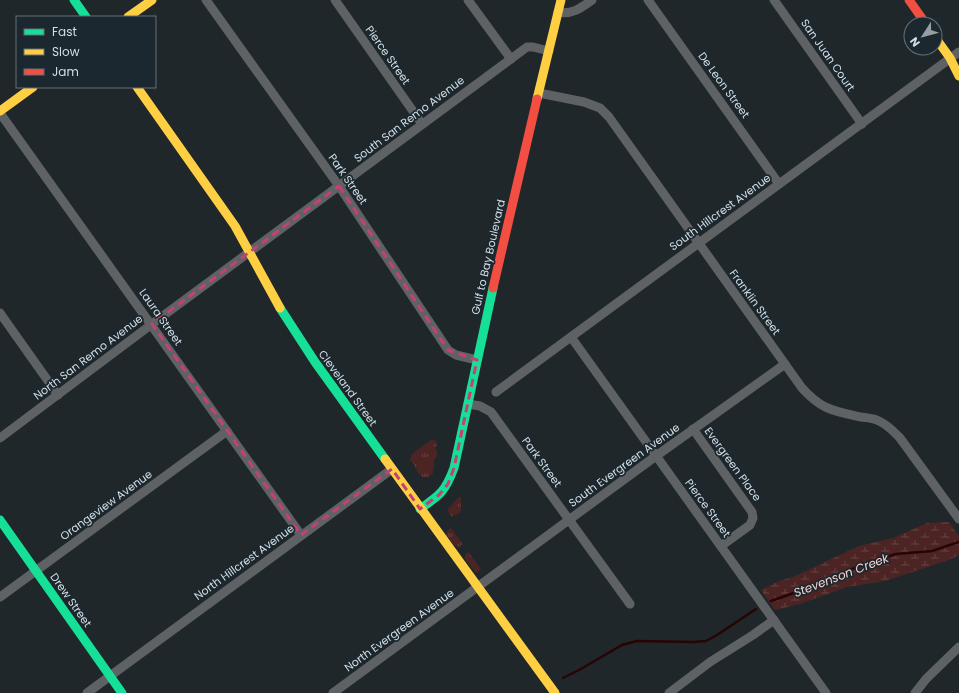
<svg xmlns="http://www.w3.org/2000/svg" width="959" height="693" viewBox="0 0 959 693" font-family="Poppins,sans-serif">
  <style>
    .grass { fill: url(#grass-tufts) }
    .wetland { fill: url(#wetland-marsh) }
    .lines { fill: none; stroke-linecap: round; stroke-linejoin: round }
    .stream { stroke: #280404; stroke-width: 2.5 }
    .street { stroke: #5f6264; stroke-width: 9 }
    .fast { stroke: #16e098; stroke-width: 9 }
    .slow { stroke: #ffcf43; stroke-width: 9 }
    .jam { stroke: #f24e42; stroke-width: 9 }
    .marked { fill: none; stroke: #c64076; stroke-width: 3; stroke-dasharray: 8 5; stroke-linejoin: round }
    .labels { text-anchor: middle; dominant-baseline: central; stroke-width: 3.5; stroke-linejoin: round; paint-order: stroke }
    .street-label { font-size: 11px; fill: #d6dee3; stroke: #1b282f }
    .water-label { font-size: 12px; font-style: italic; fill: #f9d3cf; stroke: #1b282f }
  </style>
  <defs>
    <pattern id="grass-tufts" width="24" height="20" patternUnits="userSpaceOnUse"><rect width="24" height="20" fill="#4c2423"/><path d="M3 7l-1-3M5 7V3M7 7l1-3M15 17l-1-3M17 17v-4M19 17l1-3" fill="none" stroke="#654343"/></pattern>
    <pattern id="wetland-marsh" width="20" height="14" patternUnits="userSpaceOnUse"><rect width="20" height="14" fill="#4c2423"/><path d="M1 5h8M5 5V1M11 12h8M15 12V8" fill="none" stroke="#654343"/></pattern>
  </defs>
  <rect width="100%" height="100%" fill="#20272a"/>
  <g class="grass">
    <path d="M 431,440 L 433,440 L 436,441 L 437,445 L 435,448 L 438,454 L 434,460 L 433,473 L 429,477 L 423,477 C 416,473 416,465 410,460 L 412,454 Z"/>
    <path d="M 459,497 L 461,498 L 461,512 L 452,517 L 447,510 Z"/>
    <path d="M 451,528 L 463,544 L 459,547 L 455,546 L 446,535 L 447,531 Z"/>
    <path d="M 468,552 L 481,569 L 476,573 L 465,559 L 465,555 Z"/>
  </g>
  <path class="wetland" d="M 949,522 L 959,536 L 959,555 L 949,560 L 885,581 L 847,587 L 800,604 L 775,610 L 761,590 L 779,581 L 793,577 L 859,546 L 893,538 L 927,523 Z"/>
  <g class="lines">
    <g class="stream">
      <path d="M 771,601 L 805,589 L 864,564 L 896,554 L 932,551 L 959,542"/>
      <path d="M 563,678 L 579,670 L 622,645 L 637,641 L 694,642 L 706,641 L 717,635 L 756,609"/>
    </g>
    <g class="street">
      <path d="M 206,0 L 339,186 L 448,350 L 456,355 L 477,360"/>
      <path d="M 335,0 L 422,124"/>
      <path d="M 468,0 L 511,59"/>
      <path d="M 648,0 L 779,184"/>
      <path d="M 774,0 L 862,124"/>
      <path d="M 558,12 C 572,15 581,8 592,0"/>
      <path d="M 539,93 L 584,102 L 600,108 L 609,117 L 802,388 C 822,410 833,411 861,417 C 867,418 874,418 879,421 C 888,425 894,432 900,438 L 959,519"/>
      <path d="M 0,113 L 301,535"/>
      <path d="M 0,313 L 58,395"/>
      <path d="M 571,337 L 826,693"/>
      <path d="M 496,392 L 959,52"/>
      <path d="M 468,404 L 480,406 L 491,412 L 630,604"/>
      <path d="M 693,429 L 752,512 L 753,518 L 750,525 L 721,546"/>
      <path d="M 0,438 L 152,324 L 527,47 L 533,47 L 549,51"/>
      <path d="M 0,597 L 227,431"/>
      <path d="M 87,693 L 392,469"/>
      <path d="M 333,693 L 656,456 L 785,364"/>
      <path d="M 669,693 L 710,662 L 753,635 L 774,620"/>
      <path d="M 915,693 L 926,679 L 959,647"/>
    </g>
    <g class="fast">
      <path d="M 74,0 L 86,17"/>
      <path d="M 280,308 L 315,362 L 385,459"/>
      <path d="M 420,509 C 440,495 445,492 454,468 L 493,288"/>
      <path d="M 0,520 L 122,693"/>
    </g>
    <g class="slow">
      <path d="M 128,17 L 152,0"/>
      <path d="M 935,37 L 950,58 L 959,76"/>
      <path d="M 137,87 L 235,226 L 280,308"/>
      <path d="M 537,99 L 561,0"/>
      <path d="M 0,111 L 33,87"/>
      <path d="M 385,459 L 555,693"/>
    </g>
    <g class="jam">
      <path d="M 909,0 L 926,24"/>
      <path d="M 493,288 L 537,99"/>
    </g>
  </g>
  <path class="marked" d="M 339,186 L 448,350 L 477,360 L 454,468 L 448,484 L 439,495 L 420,509 L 392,469 L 301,535 L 152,324 Z"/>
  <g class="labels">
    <g class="street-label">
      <text transform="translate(388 55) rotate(55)">Pierce Street</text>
      <text transform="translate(828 55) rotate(55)">San Juan Court</text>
      <text transform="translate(724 85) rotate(54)">De Leon Street</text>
      <text transform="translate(409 119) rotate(-37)">South San Remo Avenue</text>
      <text transform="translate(348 179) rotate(55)">Park Street</text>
      <text transform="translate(720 212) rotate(-36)">South Hillcrest Avenue</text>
      <text transform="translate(488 257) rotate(-77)">Gulf to Bay Boulevard</text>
      <text transform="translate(755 302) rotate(54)">Franklin Street</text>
      <text transform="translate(161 317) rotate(55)">Laura Street</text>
      <text transform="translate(88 357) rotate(-37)">North San Remo Avenue</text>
      <text transform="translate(348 388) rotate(54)">Cleveland Street</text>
      <text transform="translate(542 462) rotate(54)">Park Street</text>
      <text transform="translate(733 464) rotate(54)">Evergreen Place</text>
      <text transform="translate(624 465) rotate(-36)">South Evergreen Avenue</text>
      <text transform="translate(106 505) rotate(-36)">Orangeview Avenue</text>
      <text transform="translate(708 508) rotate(54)">Pierce Street</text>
      <text transform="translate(244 562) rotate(-36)">North Hillcrest Avenue</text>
      <text transform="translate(71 600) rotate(55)">Drew Street</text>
      <text transform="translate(399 630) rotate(-36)">North Evergreen Avenue</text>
    </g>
    <g class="water-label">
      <text transform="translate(841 575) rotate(-21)">Stevenson Creek</text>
    </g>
  </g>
  <rect x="16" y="16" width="140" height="72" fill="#1b282f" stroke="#667177"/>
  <rect x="24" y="29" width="20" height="6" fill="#16e098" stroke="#667177"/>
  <text x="52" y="36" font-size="12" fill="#d6dee3">Fast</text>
  <rect x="24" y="49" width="20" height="6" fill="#ffcf43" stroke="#667177"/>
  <text x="52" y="56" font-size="12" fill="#d6dee3">Slow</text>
  <rect x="24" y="69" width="20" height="6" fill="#f24e42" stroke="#667177"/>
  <text x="52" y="76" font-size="12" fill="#d6dee3">Jam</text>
  <g transform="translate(923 36) rotate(234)"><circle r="19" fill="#1b282f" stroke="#667177"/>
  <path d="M0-3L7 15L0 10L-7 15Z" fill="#969ea2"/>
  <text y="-6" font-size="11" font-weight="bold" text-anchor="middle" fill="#d6dee3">N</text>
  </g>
</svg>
